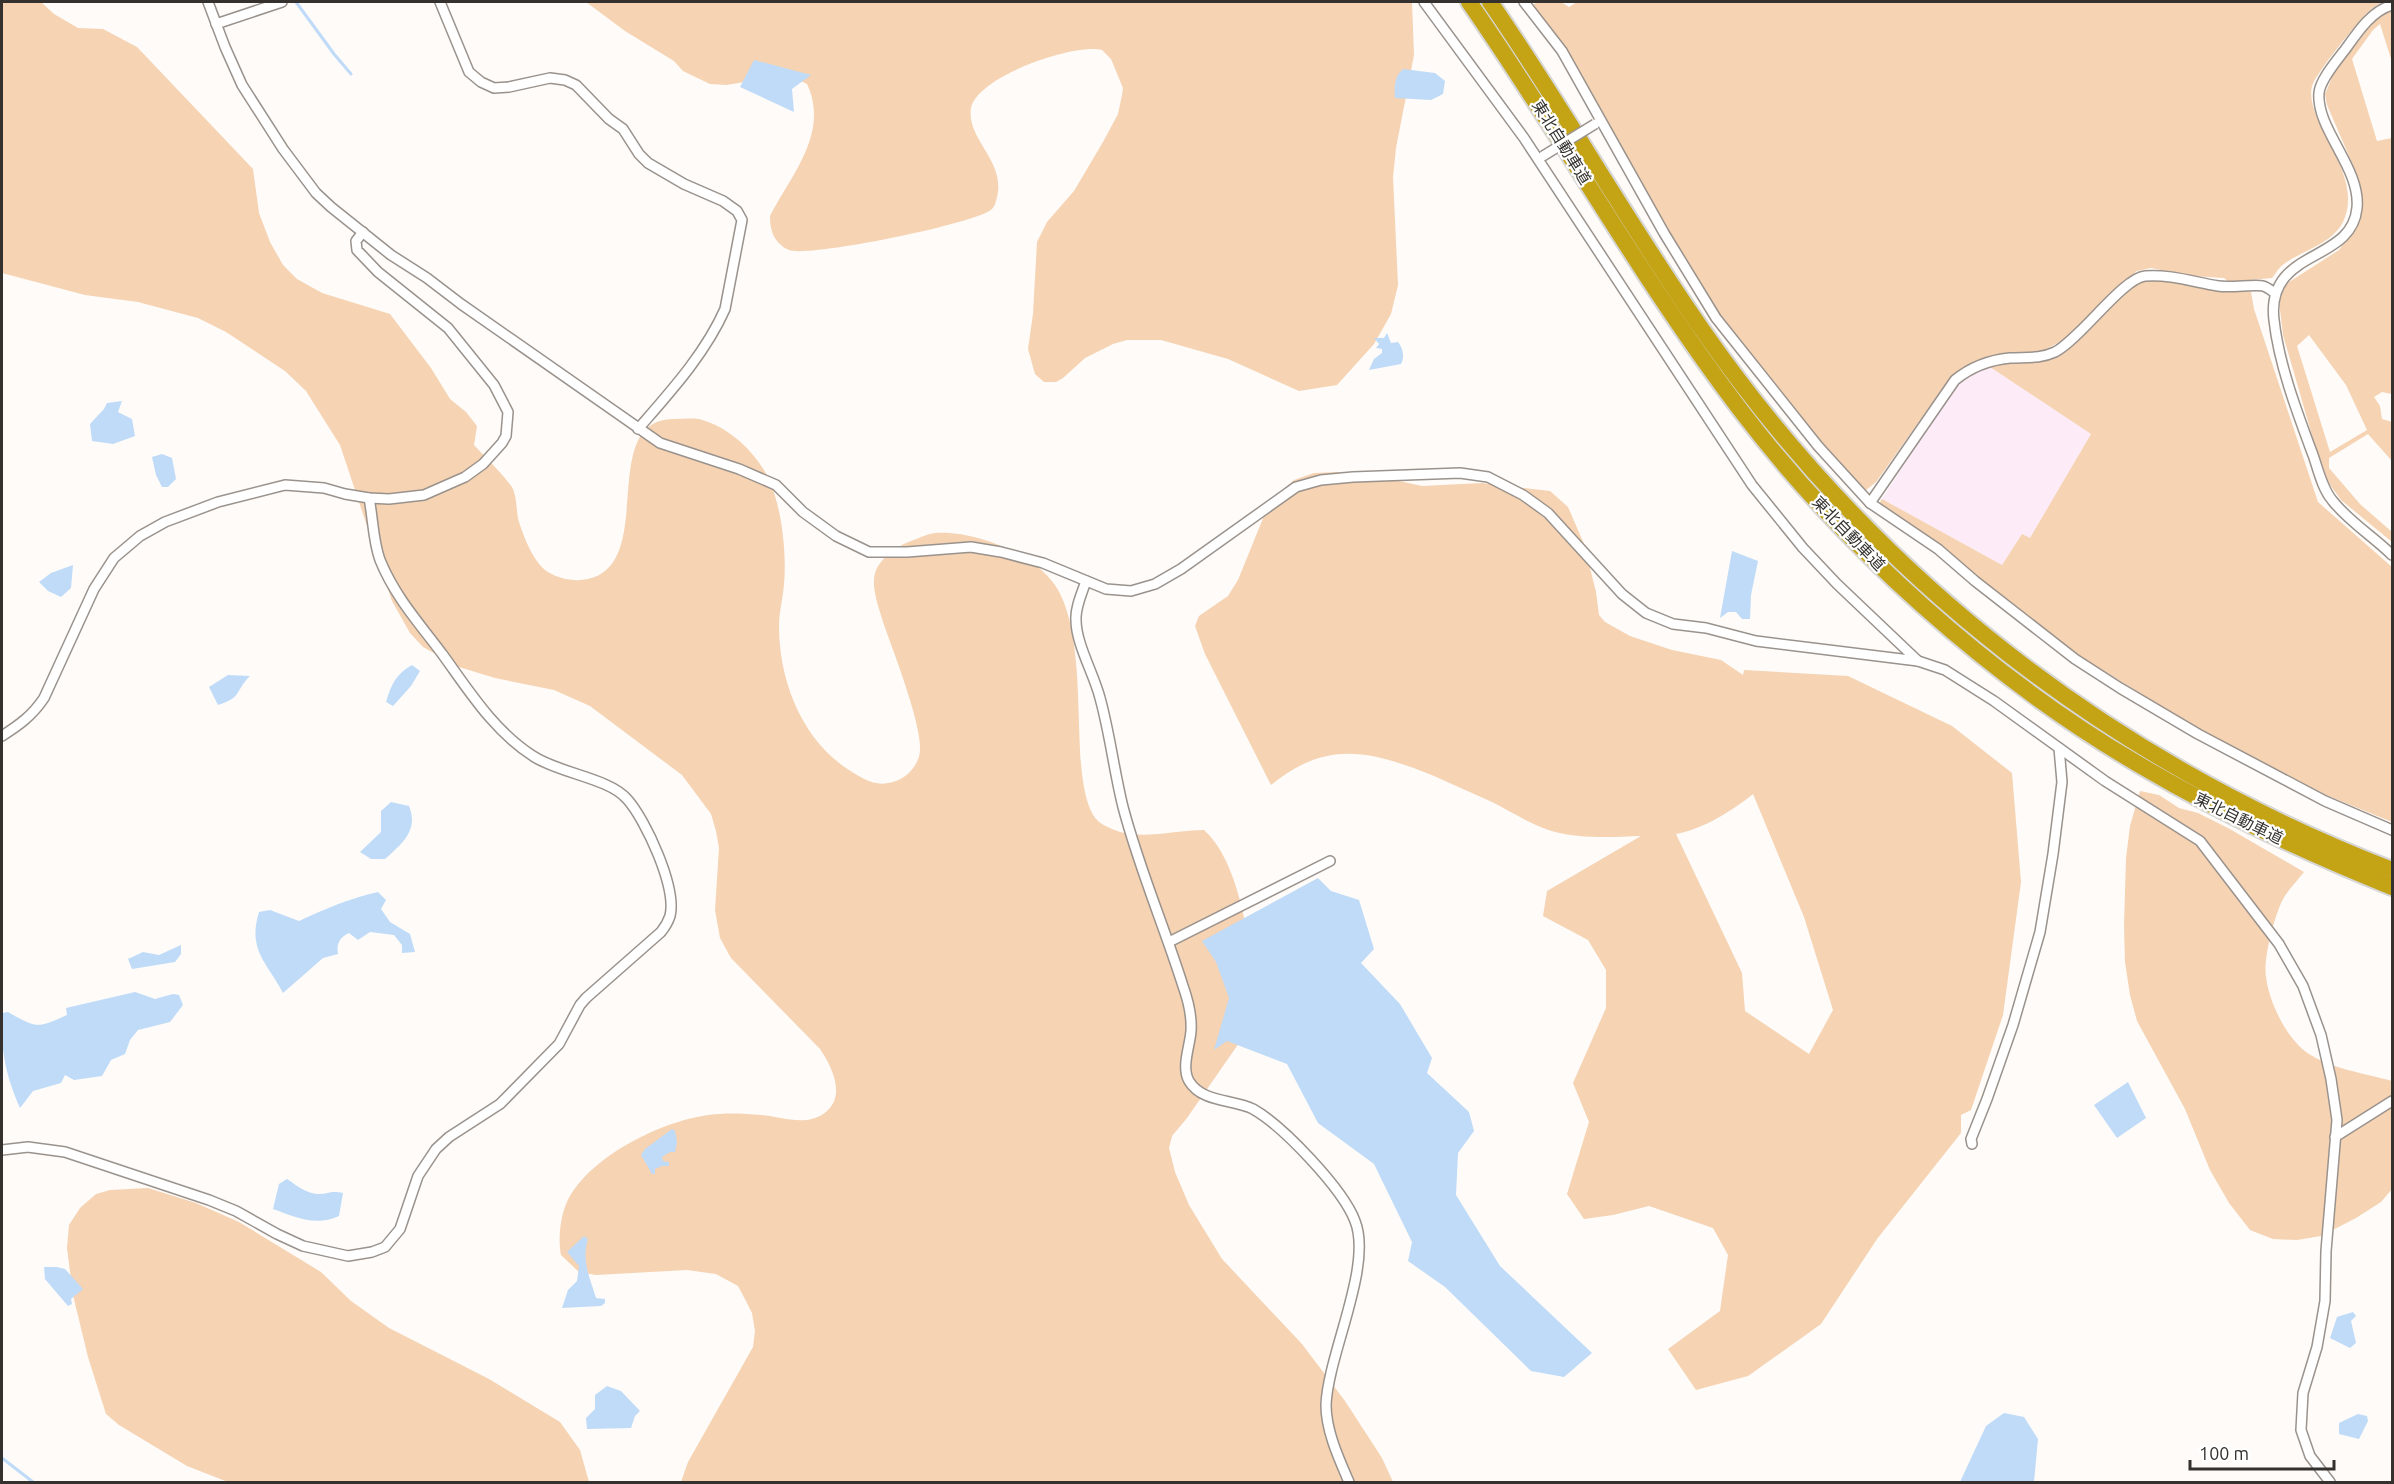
<svg xmlns="http://www.w3.org/2000/svg" width="2394" height="1484" viewBox="0 0 2394 1484" font-family="Ubuntu,'Noto Sans JP',sans-serif">
  <style>
    .industrial { fill: #fdecf8 }
    .green { fill: #f5d3b3; fill-rule: evenodd }
    .water { fill: #bfdbf8 }
    .lines { fill: none; stroke-linecap: round; stroke-linejoin: round }
    .stream { stroke: #bfdbf8; stroke-width: 3 }
    .street-casing { stroke: #9a928c; stroke-width: 12 }
    .highway-casing { stroke: #d6d6d5; stroke-width: 20 }
    .street { stroke: #fff; stroke-width: 9 }
    .highway { stroke: #c4a314; stroke-width: 16 }
    .street-bridge-casing { stroke: #9a928c; stroke-width: 12; stroke-linecap: butt }
    .street-bridge { stroke: #fff; stroke-width: 9 }
    .labels { text-anchor: middle; dominant-baseline: central; stroke-width: 4.5; stroke-linejoin: round; paint-order: stroke }
    .street-label { font-size: 16px; fill: #34312e; stroke: #fff }
  </style>
  <rect width="100%" height="100%" fill="#fefbf8"/>
  <path class="industrial" d="M 1987,365 L 2091,434 L 2030,539 L 2022,534 L 2002,565 L 1882,499 L 1957,382 Z"/>
  <g class="green">
    <path d="M 2,2 L 41,2 L 54,14 L 78,28 L 103,29 L 137,47 L 253,169 L 259,213 L 270,242 L 283,265 L 297,279 L 322,293 L 390,314 L 431,368 L 450,399 L 466,412 L 477,426 L 474,445 C 484,456 506,477 513,489 C 517,498 516,512 519,522 C 524,538 534,563 548,572 C 559,579 575,582 588,579 C 658,564 596,419 674,419 C 682,419 691,418 699,419 C 726,426 749,446 764,470 C 781,498 787,551 784,584 C 783,598 779,612 779,626 C 779,681 802,740 849,770 C 865,780 876,788 896,781 C 908,777 919,764 920,751 C 922,724 893,651 883,622 C 879,608 871,588 875,573 C 880,558 897,546 911,541 C 919,538 927,534 935,533 C 961,531 994,541 1016,553 C 1029,559 1046,572 1055,585 C 1084,628 1076,721 1082,774 C 1084,788 1087,810 1098,821 C 1102,825 1114,830 1120,832 C 1147,839 1177,830 1204,830 C 1245,867 1252,964 1257,1017 L 1187,1118 L 1172,1136 L 1169,1148 L 1175,1172 L 1189,1205 L 1222,1259 L 1302,1344 L 1345,1401 L 1382,1458 L 1393,1482 L 681,1482 L 688,1462 L 753,1347 L 755,1331 L 752,1313 L 746,1301 L 738,1286 L 716,1274 L 687,1270 L 596,1275 L 579,1272 L 561,1255 C 558,1240 560,1217 567,1202 C 589,1155 670,1116 720,1114 C 733,1113 748,1114 761,1115 C 782,1117 808,1128 827,1111 C 846,1094 831,1065 820,1049 L 731,958 L 720,938 L 715,910 L 719,848 L 716,831 L 711,814 L 682,775 L 590,706 L 554,690 L 495,678 L 459,667 L 423,647 L 410,633 L 392,601 L 340,445 L 306,391 L 285,371 L 226,332 L 198,318 L 138,302 L 85,295 L 2,273 Z"/>
    <path d="M 586,2 L 1412,2 L 1414,55 L 1396,148 L 1393,177 L 1398,285 L 1391,314 L 1374,344 L 1337,385 L 1299,391 L 1228,359 L 1161,340 L 1127,340 L 1113,344 L 1085,358 L 1063,378 L 1056,382 L 1044,382 L 1035,374 L 1028,349 L 1033,314 L 1037,242 L 1047,222 L 1074,191 L 1103,142 L 1118,114 L 1122,95 L 1123,88 L 1111,59 L 1102,50 C 1075,43 977,76 971,108 C 966,139 1006,161 997,197 C 996,201 995,206 992,209 C 979,223 807,258 789,250 C 774,243 770,231 770,216 C 791,175 830,133 807,84 L 799,80 L 745,82 L 726,85 L 710,84 L 683,71 L 674,61 L 625,31 Z"/>
    <path d="M 1537,2 L 1561,2 L 1569,7 L 1577,2 L 2382,2 C 2377,5 2372,8 2367,13 C 2356,24 2316,73 2312,86 C 2303,122 2366,174 2343,222 C 2332,244 2303,250 2284,264 C 2279,267 2276,273 2272,278 L 2229,282 L 2224,278 L 2193,276 L 2151,268 L 2137,271 L 2063,340 L 2041,352 L 2004,354 L 1958,371 L 1935,399 L 1876,482 L 1865,491 L 1819,443 L 1718,317 L 1532,6 Z"/>
    <path d="M 2392,9 L 2392,62 L 2380,24 L 2373,30 L 2352,59 L 2377,141 L 2392,138 L 2392,394 L 2382,392 L 2374,397 L 2380,406 L 2382,419 L 2392,422 L 2392,461 L 2368,434 L 2329,458 L 2329,468 L 2360,504 L 2392,532 L 2392,542 L 2341,500 L 2328,482 L 2318,456 L 2283,335 L 2279,301 L 2286,284 L 2339,250 L 2354,229 L 2360,210 L 2361,189 L 2353,165 L 2327,105 L 2325,94 L 2334,73 L 2347,55 L 2379,15 ZM 2309,335 L 2346,385 L 2367,430 L 2330,452 L 2297,346 Z"/>
    <path d="M 2158,279 L 2251,292 L 2254,309 L 2318,502 L 2392,567 L 2392,822 L 2326,795 L 2199,729 L 2081,657 L 1878,505 L 1882,499 L 2002,565 L 2022,534 L 2030,538 L 2091,434 L 1987,365 L 2047,360 L 2071,345 L 2130,286 L 2143,280 Z"/>
    <path d="M 1337,472 L 1381,477 L 1422,486 L 1482,483 L 1550,491 L 1568,507 L 1584,544 L 1596,592 L 1599,615 L 1605,622 L 1630,636 L 1672,650 L 1721,660 L 1743,675 L 1744,670 L 1848,676 L 1952,726 L 2012,773 L 2021,882 L 2003,1015 L 1971,1110 L 1961,1115 L 1961,1133 L 1877,1239 L 1821,1324 L 1748,1376 L 1696,1390 L 1668,1349 L 1720,1311 L 1728,1255 L 1713,1228 L 1649,1206 L 1613,1215 L 1584,1219 L 1567,1194 L 1589,1122 L 1573,1083 L 1606,1008 L 1606,970 L 1588,940 L 1543,916 L 1547,891 L 1641,836 C 1613,837 1583,839 1555,832 C 1533,826 1512,812 1492,802 C 1473,793 1453,785 1434,776 C 1372,751 1327,739 1271,785 L 1205,654 L 1195,626 L 1199,616 L 1228,596 L 1238,580 L 1268,506 L 1279,493 L 1294,480 L 1314,473 ZM 1753,794 L 1804,917 L 1833,1010 L 1809,1054 L 1745,1011 L 1742,973 L 1676,834 C 1703,829 1732,811 1753,794 Z"/>
    <path d="M 2140,791 L 2159,795 L 2179,808 L 2198,813 L 2228,828 L 2304,872 C 2297,881 2287,891 2282,901 C 2274,918 2263,959 2266,977 C 2269,1002 2286,1037 2306,1052 C 2330,1069 2364,1073 2392,1081 L 2392,1189 L 2381,1202 L 2356,1218 L 2321,1236 L 2297,1240 L 2273,1239 L 2250,1230 L 2229,1203 L 2210,1170 L 2185,1109 L 2137,1021 L 2130,995 L 2125,962 L 2124,926 L 2126,858 L 2130,826 Z"/>
    <path d="M 148,1188 L 196,1203 L 239,1222 L 321,1272 L 351,1301 L 389,1328 L 489,1379 L 560,1422 L 580,1450 L 589,1482 L 228,1482 L 187,1466 L 119,1425 L 106,1414 L 88,1357 L 73,1295 L 67,1248 L 69,1225 L 80,1208 L 96,1194 L 110,1190 Z"/>
  </g>
  <g class="water">
    <path d="M 754,60 L 811,75 L 792,89 L 794,112 L 740,87 Z"/>
    <path d="M 1403,69 L 1435,73 L 1445,81 L 1443,94 L 1431,100 L 1395,98 C 1394,87 1394,77 1403,69 Z"/>
    <path d="M 1387,333 L 1391,343 L 1398,342 C 1403,348 1405,357 1401,364 L 1369,370 L 1374,359 L 1382,353 L 1382,349 L 1376,348 L 1379,344 L 1374,338 L 1384,338 Z"/>
    <path d="M 122,401 L 118,412 L 132,419 L 135,436 L 113,444 L 92,441 L 90,424 L 104,409 L 107,403 Z"/>
    <path d="M 162,454 L 172,458 L 176,479 L 168,487 L 162,487 L 156,475 L 152,457 Z"/>
    <path d="M 1732,551 L 1758,561 L 1751,595 L 1750,619 L 1742,619 L 1736,612 L 1728,612 L 1720,618 Z"/>
    <path d="M 73,565 L 71,588 L 61,597 L 48,591 L 39,582 L 51,573 Z"/>
    <path d="M 412,665 L 420,671 L 411,686 L 393,706 L 386,702 C 391,685 396,674 412,665 Z"/>
    <path d="M 228,675 L 250,676 C 234,692 243,697 218,705 L 209,687 Z"/>
    <path d="M 391,802 L 409,806 C 419,830 402,844 385,859 L 371,859 L 360,852 L 381,832 L 381,811 Z"/>
    <path d="M 1318,878 L 1331,891 L 1359,900 L 1374,949 L 1361,963 L 1400,1004 L 1432,1058 L 1427,1073 L 1469,1112 L 1474,1131 L 1458,1153 L 1456,1195 L 1500,1266 L 1592,1353 L 1564,1377 L 1531,1371 L 1445,1287 L 1408,1261 L 1412,1242 L 1374,1164 L 1318,1123 L 1287,1064 L 1227,1041 L 1214,1050 L 1229,998 L 1216,962 L 1202,941 Z"/>
    <path d="M 378,892 L 386,900 L 381,909 L 390,922 L 410,934 L 415,952 L 402,953 L 402,945 L 394,935 L 370,932 L 358,940 L 349,933 C 340,937 336,944 338,954 L 323,958 L 283,993 C 268,963 247,951 259,912 L 270,910 L 299,921 C 325,909 350,898 378,892 Z"/>
    <path d="M 181,945 L 181,954 L 175,962 L 132,969 L 128,959 L 143,952 L 159,955 Z"/>
    <path d="M 135,992 L 155,999 L 173,994 L 179,995 L 183,1005 L 170,1022 L 138,1030 L 130,1040 L 125,1054 L 111,1060 L 102,1076 L 74,1080 L 65,1075 L 61,1083 L 33,1091 L 20,1108 C 5,1073 1,1051 2,1013 L 8,1012 C 36,1028 37,1029 67,1015 L 66,1008 Z"/>
    <path d="M 2128,1082 L 2146,1118 L 2117,1138 L 2094,1105 Z"/>
    <path d="M 672,1129 L 675,1131 L 677,1142 L 675,1152 L 670,1152 L 662,1157 L 663,1161 L 669,1162 L 669,1166 L 662,1166 L 655,1169 L 655,1174 L 652,1174 L 641,1155 L 645,1149 Z"/>
    <path d="M 287,1179 C 296,1185 307,1194 318,1194 C 329,1194 330,1190 343,1193 L 339,1216 C 315,1227 296,1217 273,1209 L 279,1184 Z"/>
    <path d="M 584,1236 L 588,1239 C 581,1260 590,1278 596,1298 L 605,1299 L 605,1303 L 601,1306 L 562,1308 L 568,1290 L 577,1281 L 579,1266 L 567,1252 Z"/>
    <path d="M 44,1267 L 57,1267 L 65,1269 L 83,1289 L 71,1299 L 72,1304 L 68,1306 L 45,1279 Z"/>
    <path d="M 2353,1312 L 2356,1316 L 2351,1321 L 2356,1343 L 2350,1348 L 2330,1338 L 2337,1317 Z"/>
    <path d="M 607,1386 L 621,1391 L 640,1411 L 635,1416 L 631,1428 L 587,1429 L 586,1418 L 595,1409 L 595,1395 Z"/>
    <path d="M 2004,1413 L 2024,1417 L 2038,1439 L 2034,1482 L 1960,1482 L 1986,1426 Z"/>
    <path d="M 2358,1414 L 2367,1416 L 2368,1421 L 2359,1439 L 2339,1434 L 2339,1423 Z"/>
  </g>
  <g class="lines">
    <g class="stream">
      <path d="M 296,2 L 334,54 L 351,74"/>
      <path d="M 2,1458 L 33,1482"/>
    </g>
    <defs>
      <g id="street">
        <path d="M 208,2 L 225,47 L 242,85 L 283,149 L 316,193 L 331,207 L 391,255 L 427,278 L 461,304 L 660,443 L 739,469 L 776,485 L 803,512 L 836,536 L 869,552 L 907,552 L 971,547 L 1001,552 L 1043,563 L 1106,589 L 1131,591 L 1155,584 L 1181,569 L 1296,487 L 1321,480 L 1353,477 L 1460,473 L 1488,477 L 1523,495 L 1548,513 L 1622,594 L 1646,613 L 1673,624 L 1706,628 L 1756,641 L 1918,661 L 1945,670 L 1994,701 L 2105,781 L 2200,841 L 2279,944 L 2303,986 L 2321,1035 L 2331,1079 L 2337,1120 L 2326,1251 L 2325,1301 L 2317,1347 L 2303,1393 L 2301,1430 L 2310,1456 L 2330,1482"/>
        <path d="M 440,2 L 469,72 L 481,82 L 494,88 L 509,87 L 550,78 L 565,80 L 576,85 L 609,119 L 623,129 L 639,154 L 648,163 L 684,184 L 723,201 L 737,211 L 742,220 L 725,309 C 705,354 671,391 638,429"/>
        <path d="M 1424,2 L 1524,138 L 1752,485 L 1803,548 L 1837,584 L 1918,661"/>
        <path d="M 1524,2 L 1562,51 L 1664,233 L 1716,318 L 1818,446 L 1870,503 L 1938,549 L 1975,581 L 2075,659 L 2120,688 L 2198,734 L 2325,801 L 2392,830"/>
        <path d="M 2392,5 C 2372,11 2359,30 2347,47 C 2339,58 2320,79 2319,93 C 2316,129 2361,168 2357,208 C 2353,249 2307,251 2285,277 C 2275,289 2272,304 2274,320 C 2279,365 2297,412 2313,455 C 2318,469 2322,488 2332,500 C 2348,521 2374,537 2392,555"/>
        <path d="M 216,24 L 282,2"/>
        <path d="M 1870,503 L 1955,380 C 1971,367 1989,360 2010,358 C 2026,357 2040,359 2055,352 C 2081,338 2123,278 2145,276 C 2169,274 2194,282 2218,286 C 2230,288 2256,284 2263,286 C 2267,287 2272,291 2275,293"/>
        <path d="M 1086,581 C 1082,593 1075,608 1076,620 C 1076,644 1094,674 1100,698 C 1110,734 1114,771 1123,807 C 1139,868 1164,926 1183,986 C 1188,1000 1192,1016 1191,1031 C 1190,1046 1181,1067 1189,1081 C 1202,1103 1234,1099 1253,1109 C 1283,1126 1343,1189 1355,1221 C 1373,1266 1328,1354 1326,1405 C 1326,1431 1339,1459 1349,1482"/>
        <path d="M 2,736 C 19,725 32,716 44,698 L 94,589 L 114,558 L 140,536 L 165,522 L 218,502 L 285,485 L 324,488 L 345,494 L 369,498 L 389,499 L 424,495 L 465,477 L 483,464 L 502,443 L 506,436 L 508,412 L 494,385 L 448,328 L 378,272 L 357,250 L 356,241 L 363,232"/>
        <path d="M 1169,942 L 1330,861"/>
        <path d="M 2335,1137 L 2392,1101"/>
        <path d="M 1972,1144 L 1971,1139 L 1987,1099 L 2013,1025 L 2040,932 L 2053,854 L 2062,782 L 2059,748"/>
        <path d="M 2,1150 L 28,1147 L 65,1152 L 209,1200 L 236,1211 L 277,1234 L 303,1246 L 348,1256 L 372,1252 L 385,1247 L 400,1229 L 418,1176 L 436,1149 L 449,1137 L 500,1104 L 559,1044 L 580,1005 L 586,998 L 661,932 C 665,927 668,922 670,916 C 677,888 646,820 627,799 C 609,778 558,773 533,756 C 494,731 469,691 443,655 C 420,624 395,597 380,560 C 373,541 373,518 369,498"/>
      </g>
      <g id="highway">
        <path d="M 1469,2 C 1563,137 1642,281 1742,412 C 1845,547 1991,678 2138,764 C 2219,812 2305,852 2392,887"/>
        <path d="M 1490,2 C 1564,109 1628,224 1703,331 C 1876,579 2110,761 2392,870"/>
      </g>
    </defs>
    <use href="#street" class="street-casing"/>
    <use href="#highway" class="highway-casing"/>
    <use href="#street" class="street"/>
    <use href="#highway" class="highway"/>
    <defs>
      <path id="street-bridge" d="M 1543,156 L 1595,124"/>
    </defs>
    <use href="#street-bridge" class="street-bridge-casing"/>
    <use href="#street-bridge" class="street-bridge"/>
  </g>
  <g class="labels">
    <g class="street-label">
      <text transform="translate(1562 142) rotate(58)">東北自動車道</text>
      <text transform="translate(1849 533) rotate(46)">東北自動車道</text>
      <text transform="translate(2239 818) rotate(26)">東北自動車道</text>
    </g>
  </g>
  <rect width="2394" height="1484" fill="none" stroke="#34312e" stroke-width="6"/>
  <path d="M2190 1460v9h144v-9" fill="none" stroke="#34312e" stroke-width="3"/>
  <text x="2199" y="1460" font-size="18" fill="#34312e" stroke="#ffffff" stroke-width="4.5" paint-order="stroke">100 m</text>
</svg>
